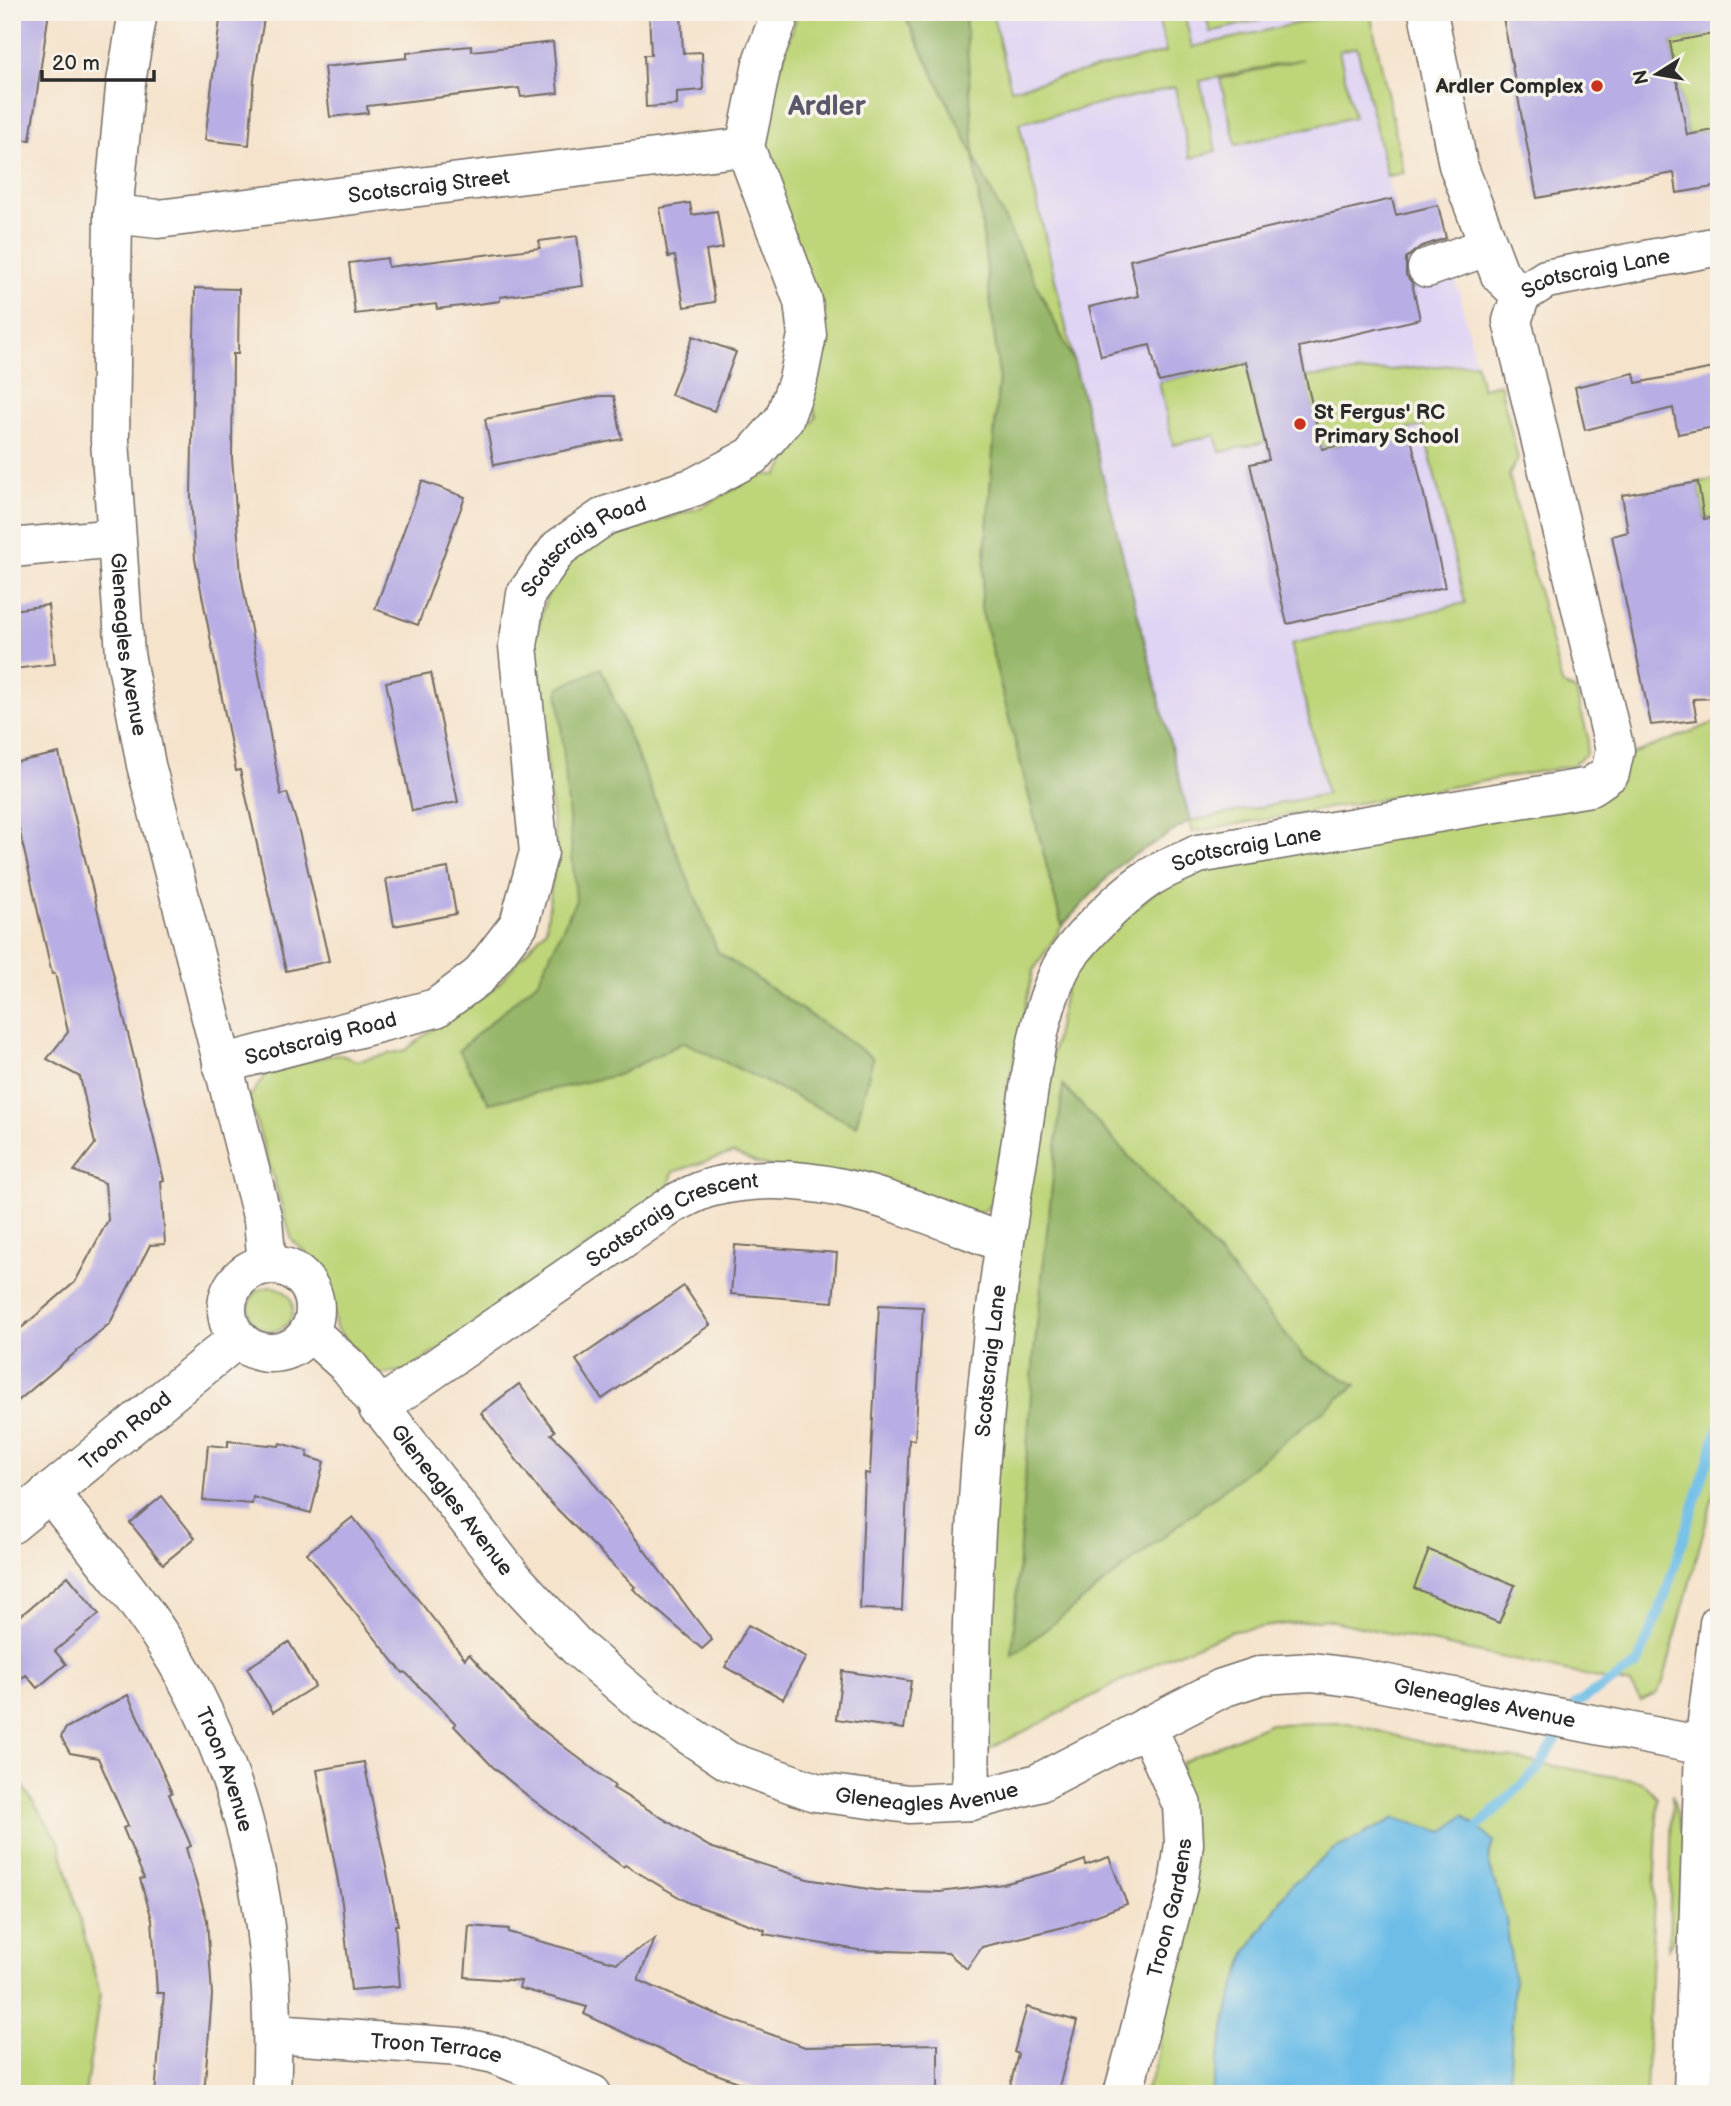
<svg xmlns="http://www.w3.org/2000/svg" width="1731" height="2106" viewBox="0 0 1731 2106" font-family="'Balsamiq Sans',sans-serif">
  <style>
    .built { fill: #e0d4f4 }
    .green { fill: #bed579; stroke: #748052; stroke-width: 2 }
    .forest { fill: #96b669; stroke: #60704a; stroke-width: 2 }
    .water { fill: #6dbde8; stroke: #4c748a; stroke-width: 2 }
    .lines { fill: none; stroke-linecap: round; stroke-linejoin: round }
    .stream { stroke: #6dbde8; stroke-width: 10 }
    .building { fill: #b8ade4 }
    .minor-casing { stroke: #726b63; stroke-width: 41 }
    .minor { stroke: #fff; stroke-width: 38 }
    .poi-dot { fill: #c8321e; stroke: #f7f3e8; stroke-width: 2.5 }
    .labels { text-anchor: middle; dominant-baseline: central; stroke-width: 7; stroke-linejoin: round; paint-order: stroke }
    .poi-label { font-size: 21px; font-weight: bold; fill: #2b2b2b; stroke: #f7f3e8; text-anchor: end }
    .street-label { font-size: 21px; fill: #2b2b2b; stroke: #f7f3e8 }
    .district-label { font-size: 28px; font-weight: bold; fill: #5c586c; stroke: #f7f3e8 }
  </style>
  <rect width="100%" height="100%" fill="#f7f3e8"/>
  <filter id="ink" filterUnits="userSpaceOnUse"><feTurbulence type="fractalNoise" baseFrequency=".0143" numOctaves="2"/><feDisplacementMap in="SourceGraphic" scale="14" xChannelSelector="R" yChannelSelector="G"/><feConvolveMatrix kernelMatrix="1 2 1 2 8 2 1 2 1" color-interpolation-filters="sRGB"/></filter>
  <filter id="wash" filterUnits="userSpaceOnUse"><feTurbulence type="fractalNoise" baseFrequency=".00686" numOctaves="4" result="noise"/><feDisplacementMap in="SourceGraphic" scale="28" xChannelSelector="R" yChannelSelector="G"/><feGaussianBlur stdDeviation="1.57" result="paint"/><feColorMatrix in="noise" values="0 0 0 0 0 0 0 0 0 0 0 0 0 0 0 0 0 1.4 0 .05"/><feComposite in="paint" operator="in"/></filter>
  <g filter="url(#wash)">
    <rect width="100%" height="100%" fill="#f5e3cc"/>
    <path class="built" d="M 992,12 L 1349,12 L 1396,214 L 1438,205 L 1482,388 L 1500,384 L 1518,459 L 1509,475 L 1570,713 L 1327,794 L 1190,821 L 1074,362 Z"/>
    <g class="green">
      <path d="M 798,12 L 903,12 L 973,154 L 965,12 L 992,12 L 1011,89 L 1166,52 L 1157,12 L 1184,12 L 1192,47 L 1349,12 L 1370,12 L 1404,173 L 1387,176 L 1357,47 L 1339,51 L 1354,117 L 1236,145 L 1220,79 L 1303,59 L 1200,81 L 1216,151 L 1190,158 L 1175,87 L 1019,123 L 1074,362 L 974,159 L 999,375 L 981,608 L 1062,926 L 1033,971 L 1005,1101 L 1016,1104 L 994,1201 L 983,1212 L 970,1213 L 757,1163 L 732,1153 L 673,1172 L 668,1190 L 408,1370 L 377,1375 L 336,1328 L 326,1270 L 292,1240 L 249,1098 L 270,1069 L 338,1054 L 357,1061 L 406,1050 L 433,1028 L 493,990 L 546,929 L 556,851 L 534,645 L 546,598 L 571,560 L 615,535 L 702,507 L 759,475 L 777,475 L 816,417 L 764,173 L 761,127 Z"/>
      <path d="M 1205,12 L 1294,12 L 1210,32 Z"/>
      <path d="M 1700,12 L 1719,12 L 1719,129 L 1687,135 L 1670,42 L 1704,36 Z"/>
      <path d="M 1246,362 L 1265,442 L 1220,452 L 1215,435 L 1173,445 L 1159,382 Z"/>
      <path d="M 1476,363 L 1482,388 L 1500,384 L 1518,459 L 1509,475 L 1562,684 L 1576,691 L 1588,738 L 1586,754 L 1571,766 L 1192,832 L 1190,821 L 1327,794 L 1291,644 L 1465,603 L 1423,426 L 1322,449 L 1305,377 Z"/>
      <path d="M 1719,479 L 1719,554 L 1712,518 L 1704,519 L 1698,482 Z"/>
      <path d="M 1719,721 L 1719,1474 L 1663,1682 L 1656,1694 L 1641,1701 L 1630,1685 L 1324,1619 L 1233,1631 L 1166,1658 L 982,1753 L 986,1548 L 1015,1244 L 1067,982 L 1106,932 L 1156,891 L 1203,865 L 1585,800 L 1627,756 Z"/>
      <circle cx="271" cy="1309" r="22"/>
      <path d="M 1348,1723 L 1417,1741 L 1643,1782 L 1658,1798 L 1646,2094 L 1143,2094 C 1160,2067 1165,2025 1159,1994 L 1182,1762 L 1268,1724 Z"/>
      <path d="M 18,1779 L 59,1841 L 100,1994 L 85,2094 L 12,2094 L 12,1782 Z"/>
      <path d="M 1672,1794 L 1686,1850 L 1684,1923 L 1669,1948 Z"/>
    </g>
    <g class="forest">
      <path d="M 903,12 L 965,12 L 974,156 L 1074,362 L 1190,821 L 1120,864 L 1062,926 L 981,608 L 999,375 L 974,156 Z"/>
      <path d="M 601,668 L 718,952 L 873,1058 L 856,1126 L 684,1042 L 618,1075 L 489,1103 L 459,1050 L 538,981 L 576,900 L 558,688 Z"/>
      <path d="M 1063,1085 L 1216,1251 L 1304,1357 L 1356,1385 L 1012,1656 L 1034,1352 Z"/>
    </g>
    <path class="water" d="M 1464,1815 L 1493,1841 L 1488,1860 L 1506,1920 L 1514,1979 L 1509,2094 L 1211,2094 L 1230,2004 L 1246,1953 L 1290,1886 L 1333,1850 L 1395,1818 L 1444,1832 Z"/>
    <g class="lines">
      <g class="stream">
        <path d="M 1572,1712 L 1576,1704 L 1637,1665 L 1664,1599 L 1719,1426"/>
        <path d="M 1478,1827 L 1538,1769 L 1564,1726"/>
      </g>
    </g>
    <g id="blocks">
      <g class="building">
        <path d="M 12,12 L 49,12 L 30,140 L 12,139 Z"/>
        <path d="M 221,12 L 265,12 L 254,79 L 249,145 L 205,140 Z"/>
        <path d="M 649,12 L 681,12 L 683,53 L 702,52 L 703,90 L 677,92 L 677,105 L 646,107 L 644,55 L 651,55 Z"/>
        <path d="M 1502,12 L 1719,12 L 1719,33 L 1670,42 L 1687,135 L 1719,129 L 1719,186 L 1677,193 L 1674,173 L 1537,198 Z"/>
        <path d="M 553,42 L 558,93 L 521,97 L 519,88 L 367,106 L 368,113 L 330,117 L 324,67 L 407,58 L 407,53 L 438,49 L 471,46 L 472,51 Z"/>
        <path d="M 1392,199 L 1396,215 L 1438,205 L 1446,238 L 1420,247 L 1406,258 L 1406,275 L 1412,283 L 1420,319 L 1299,347 L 1322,449 L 1409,429 L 1445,587 L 1287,624 L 1250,464 L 1269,460 L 1246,362 L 1159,382 L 1150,345 L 1101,356 L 1089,307 L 1138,296 L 1130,260 Z"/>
        <path d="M 690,203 L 692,215 L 717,211 L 723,248 L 706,251 L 715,302 L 684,307 L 675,256 L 668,257 L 660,208 Z"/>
        <path d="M 577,236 L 583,286 L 500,297 L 500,301 L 470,305 L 437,309 L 436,304 L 355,314 L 349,263 L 387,258 L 388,267 L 540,248 L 539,241 Z"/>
        <path d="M 195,288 L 239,289 L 238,354 L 233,354 L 232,458 L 241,575 L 281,795 L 287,793 L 298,827 L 329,961 L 286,971 L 240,770 L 236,771 L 195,559 L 191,496 Z"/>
        <path d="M 693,336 L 736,352 L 714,411 L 671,395 Z"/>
        <path d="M 1719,367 L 1719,426 L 1678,434 L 1673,408 L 1585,430 L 1575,387 L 1634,373 L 1636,383 Z"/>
        <path d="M 601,396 L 614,396 L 622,439 L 494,465 L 485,419 Z"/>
        <path d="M 422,481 L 465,497 L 418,625 L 375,609 Z"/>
        <path d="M 1698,482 L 1704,519 L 1711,518 L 1719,554 L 1719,698 L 1693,699 L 1697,720 L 1651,725 L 1612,536 L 1628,532 L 1622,495 Z"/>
        <path d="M 48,605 L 55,664 L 14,669 L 12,610 Z"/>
        <path d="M 431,673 L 458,802 L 412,811 L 386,682 Z"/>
        <path d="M 59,753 L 164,1180 L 161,1181 L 165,1244 L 150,1245 L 110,1323 L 12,1406 L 12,1336 L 75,1282 L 108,1220 L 105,1183 L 74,1171 L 95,1144 L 80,1077 L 47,1059 L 68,1032 L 55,973 L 52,974 L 12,797 L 12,763 Z"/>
        <path d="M 448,868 L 456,914 L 394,926 L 386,879 Z"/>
        <path d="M 735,1245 L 837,1253 L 833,1302 L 731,1294 Z"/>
        <path d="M 684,1286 L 710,1325 L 602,1399 L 576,1360 Z"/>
        <path d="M 879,1305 L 923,1307 L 915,1440 L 909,1439 L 902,1610 L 860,1609 L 865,1473 L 870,1474 Z"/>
        <path d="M 519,1384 L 555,1431 L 551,1434 L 572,1454 L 712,1640 L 702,1649 L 633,1589 L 635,1587 L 543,1495 L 481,1413 Z"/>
        <path d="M 228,1441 L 279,1446 L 280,1443 L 308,1451 L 307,1457 L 324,1462 L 311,1513 L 253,1497 L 252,1504 L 203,1500 L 208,1445 L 228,1447 Z"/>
        <path d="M 162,1496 L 195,1538 L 163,1564 L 130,1523 Z"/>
        <path d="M 353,1517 L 465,1659 L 469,1654 L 527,1718 L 615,1786 L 613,1788 L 710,1847 L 807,1879 L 875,1890 L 940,1892 L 1003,1884 L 1054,1871 L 1085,1860 L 1086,1865 L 1109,1857 L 1127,1904 L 1068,1926 L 982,1947 L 967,1969 L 948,1953 L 858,1950 L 764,1934 L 765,1930 L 689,1903 L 625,1865 L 623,1867 L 529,1797 L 493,1767 L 454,1726 L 456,1724 L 405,1672 L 403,1673 L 307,1553 Z"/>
        <path d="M 1429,1550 L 1515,1585 L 1499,1623 L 1414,1588 Z"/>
        <path d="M 68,1576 L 99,1614 L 55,1651 L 66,1664 L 37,1688 L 26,1675 L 12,1686 L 12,1623 Z"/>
        <path d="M 748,1625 L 806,1657 L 783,1699 L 725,1667 Z"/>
        <path d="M 289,1642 L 315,1686 L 273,1712 L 247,1668 Z"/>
        <path d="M 842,1671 L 911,1681 L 904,1729 L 836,1719 Z"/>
        <path d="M 128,1695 L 172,1793 L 169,1794 L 191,1846 L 186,1848 L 207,1920 L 212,1995 L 204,2094 L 155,2094 L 164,1993 L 157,1993 L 152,1919 L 140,1879 L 144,1878 L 123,1828 L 128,1826 L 98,1758 L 70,1753 L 61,1737 L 66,1728 Z"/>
        <path d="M 364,1762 L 398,1925 L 395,1925 L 400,1986 L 351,1990 L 342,1903 L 317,1770 Z"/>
        <path d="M 469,1926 L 509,1929 L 508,1932 L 617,1963 L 655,1939 L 638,1980 L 713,2013 L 805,2047 L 938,2044 L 938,2094 L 792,2094 L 755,2088 L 697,2067 L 584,2014 L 587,2007 L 519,1988 L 521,1981 L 465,1977 Z"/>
        <path d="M 1027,2007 L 1077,2021 L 1057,2094 L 1008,2094 L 1018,2054 L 1014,2052 Z"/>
      </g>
    </g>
  </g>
  <g filter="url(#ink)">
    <use href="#blocks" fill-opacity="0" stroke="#726b63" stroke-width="2"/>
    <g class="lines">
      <defs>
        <g id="minor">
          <path id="s1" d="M 138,12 L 125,88 L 113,214 L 110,440 L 125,654 L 146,765 L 263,1220 L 267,1265"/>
          <path d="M 1428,12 L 1458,165 L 1500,275 L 1521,295"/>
          <path id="s2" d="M 113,214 L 158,219 L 745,147"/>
          <path d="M 1427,268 L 1489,246"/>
          <path d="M 12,548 L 116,538"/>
          <path id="s3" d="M 222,1064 L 436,1008 L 479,976 L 519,924 L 539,852 L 518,646 L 526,594 L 559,548 L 605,516 L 694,487 L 752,456 L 784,419 L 798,380 L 807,335 L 803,301 L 745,147 L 763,59 L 781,12"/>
          <circle cx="271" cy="1309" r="44"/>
          <path id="s4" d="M 309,1331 L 349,1367 L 513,1578 L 578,1648 L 647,1707 L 728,1761 L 815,1792 L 909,1804 L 971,1801 L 1038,1783 L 1222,1688 L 1262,1675 L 1312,1672 L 1357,1678 L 1704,1746"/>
          <path id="s5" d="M 378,1408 L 673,1204 C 686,1198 699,1190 713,1187 C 814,1162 909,1208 1003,1243"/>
          <path id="s6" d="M 49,1492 C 88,1541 131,1590 165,1643 C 251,1777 279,1936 271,2094"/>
          <path id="s7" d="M 12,1524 L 238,1338"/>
          <path id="s8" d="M 971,1801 C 967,1583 982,1363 1020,1147 C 1030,1090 1034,1025 1059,972 C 1071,945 1121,897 1146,880 C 1161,869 1181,863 1198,854 L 1590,787 L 1610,773 L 1615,750 L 1512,321 L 1521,295 L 1546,279 L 1719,246"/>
          <path id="s9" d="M 274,2034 L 460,2047 L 494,2054 L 592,2094"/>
          <path id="s10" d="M 1123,2094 L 1178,1886 L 1184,1844 L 1182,1805 L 1147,1726"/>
          <path d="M 1693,2094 L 1704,1746 L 1719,1623"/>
        </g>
      </defs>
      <use href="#minor" class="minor-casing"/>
      <use href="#minor" class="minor"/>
    </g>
  </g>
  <g class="poi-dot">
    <circle cx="1597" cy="86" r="7"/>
    <circle cx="1300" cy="424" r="7"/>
  </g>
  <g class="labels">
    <g class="poi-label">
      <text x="1583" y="86">Ardler Complex</text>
      <text x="1314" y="412" text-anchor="start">St Fergus' RC<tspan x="1314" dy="24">Primary School</tspan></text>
    </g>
    <g class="street-label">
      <text stroke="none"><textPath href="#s2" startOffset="318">Scotscraig Street</textPath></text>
      <text stroke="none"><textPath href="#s8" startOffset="2016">Scotscraig Lane</textPath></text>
      <text stroke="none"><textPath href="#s3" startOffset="752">Scotscraig Road</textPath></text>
      <text stroke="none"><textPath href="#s1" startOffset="635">Gleneagles Avenue</textPath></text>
      <text stroke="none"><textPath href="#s8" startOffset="1071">Scotscraig Lane</textPath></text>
      <text stroke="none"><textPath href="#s3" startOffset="102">Scotscraig Road</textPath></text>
      <text stroke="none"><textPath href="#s5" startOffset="352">Scotscraig Crescent</textPath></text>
      <text stroke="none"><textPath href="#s8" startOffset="441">Scotscraig Lane</textPath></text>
      <text stroke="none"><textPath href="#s7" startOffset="147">Troon Road</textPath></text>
      <text stroke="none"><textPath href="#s4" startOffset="222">Gleneagles Avenue</textPath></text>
      <text stroke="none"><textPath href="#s4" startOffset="1398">Gleneagles Avenue</textPath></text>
      <text stroke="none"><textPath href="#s6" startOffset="331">Troon Avenue</textPath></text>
      <text stroke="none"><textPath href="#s4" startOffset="810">Gleneagles Avenue</textPath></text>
      <text stroke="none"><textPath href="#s10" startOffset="192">Troon Gardens</textPath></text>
      <text stroke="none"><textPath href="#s9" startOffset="163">Troon Terrace</textPath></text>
    </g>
    <g class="district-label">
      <text x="827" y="106">Ardler</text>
    </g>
  </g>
  <rect width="1731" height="2106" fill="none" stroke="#f7f3e8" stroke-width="42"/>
  <g transform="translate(1657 74) rotate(259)" stroke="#f7f3e8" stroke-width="5" paint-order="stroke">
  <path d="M0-5L12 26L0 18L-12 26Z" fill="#2b2b2b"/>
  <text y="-10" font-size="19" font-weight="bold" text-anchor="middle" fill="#2b2b2b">N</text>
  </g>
  <path d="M42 70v10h112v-10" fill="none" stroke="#2b2b2b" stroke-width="3.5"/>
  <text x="52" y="70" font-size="21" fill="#2b2b2b" stroke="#f7f3e8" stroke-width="5" paint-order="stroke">20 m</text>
</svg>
